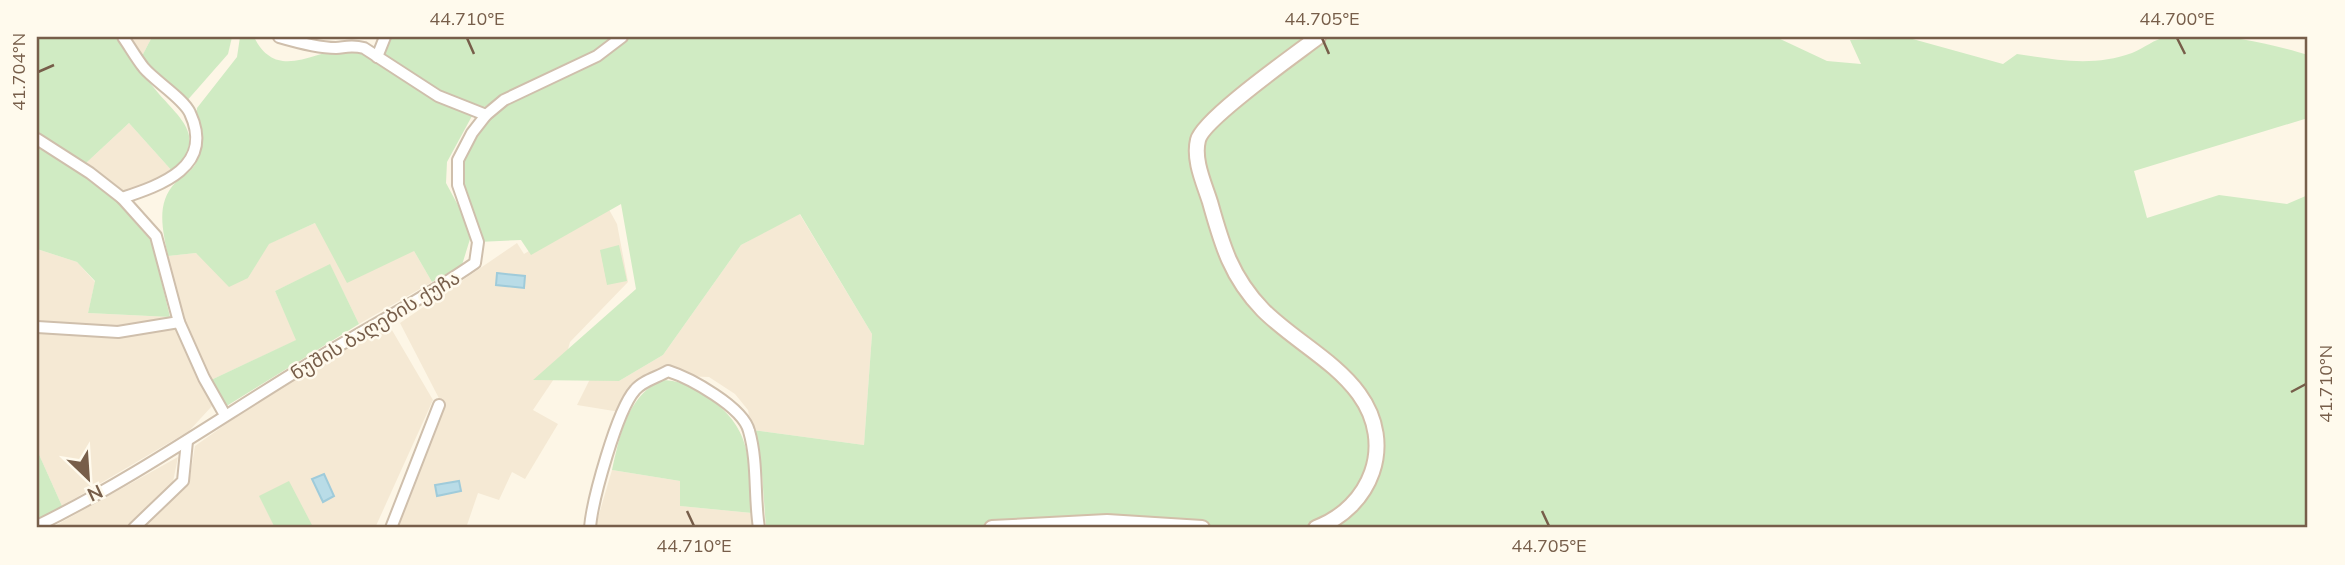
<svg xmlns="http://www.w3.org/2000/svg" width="2345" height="565" viewBox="0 0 2345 565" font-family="Mulish,'Noto Sans Georgian',sans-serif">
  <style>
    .residential { fill: #f5e9d4 }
    .green { fill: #d0ebc3 }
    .water { fill: #b9dce7; stroke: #9fcbda; stroke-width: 2 }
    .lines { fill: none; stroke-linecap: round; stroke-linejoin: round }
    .street-casing { stroke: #cfbfac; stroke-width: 14 }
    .secondary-casing { stroke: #d2bfa9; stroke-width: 18 }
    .street { stroke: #fff; stroke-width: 10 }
    .secondary { stroke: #fff; stroke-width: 14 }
    .ticks { fill: none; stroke: #775e4a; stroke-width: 2.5 }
    .labels { text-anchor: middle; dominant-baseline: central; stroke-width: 5; stroke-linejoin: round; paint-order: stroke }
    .street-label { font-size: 19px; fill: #775e4a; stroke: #fffaed }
    .neatline { fill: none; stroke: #775e4a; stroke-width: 2.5 }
    .ticks-label { font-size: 18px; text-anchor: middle; fill: #775e4a }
  </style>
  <rect width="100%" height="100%" fill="#fdf6e6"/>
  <g class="residential">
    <path d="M 128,37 L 152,37 L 142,56 Z"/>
    <path d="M 129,123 L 173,172 L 144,186 L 125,191 L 110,186 L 86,163 Z"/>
    <path d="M 606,204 L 617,224 L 628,282 L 570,342 L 564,364 L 533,410 L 558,424 L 525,479 L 512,472 L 499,500 L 478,493 L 466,528 L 397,528 L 444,408 L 400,323 L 517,243 L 524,254 Z"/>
    <path d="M 799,213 L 872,334 L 864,445 L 752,430 L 748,410 L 735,394 L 709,377 L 682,376 L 668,372 L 636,388 L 620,412 L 577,405 L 590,379 L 619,381 L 663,355 L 741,245 Z"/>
    <path d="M 315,223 L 414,251 L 432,282 L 359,324 L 330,265 L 275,291 L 297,340 L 211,380 L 183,317 L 168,256 L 196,253 L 248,278 L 268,244 Z"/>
    <path d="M 37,249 L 77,262 L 95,282 L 88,313 L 170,317 L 212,406 L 189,431 L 62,506 L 37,450 Z"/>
    <path d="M 389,325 L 433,400 L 375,528 L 139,528 L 189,483 L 195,446 L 301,371 Z"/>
    <path d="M 178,457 L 172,487 L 125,528 L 51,528 Z"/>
    <path d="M 612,470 L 680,481 L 680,506 L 752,513 L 755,528 L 595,528 Z"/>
  </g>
  <g class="green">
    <path d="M 37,37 L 115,37 C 129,56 143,75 159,94 C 182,120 207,138 173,172 L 129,123 L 86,163 L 37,133 Z"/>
    <path d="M 152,37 L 232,37 L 228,54 L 185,103 L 156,76 L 142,56 Z"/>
    <path d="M 240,37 L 254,37 C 279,87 320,43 356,50 L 412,81 L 433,100 L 472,116 L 447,162 L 446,183 L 467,222 L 470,239 L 462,265 L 432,282 L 414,251 L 347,283 L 315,223 L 269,244 L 248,278 L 229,287 L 196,253 L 168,256 C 163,231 155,203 176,182 C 183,176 192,171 196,163 C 206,143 196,128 197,108 L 237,57 Z"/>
    <path d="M 390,37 L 614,37 C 594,56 568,63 543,75 C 521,84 501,96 481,109 L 440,93 L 382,56 Z"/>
    <path d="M 622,37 L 1776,37 L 1827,61 L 1861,64 L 1850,40 L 1909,38 L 2003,64 L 2017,54 C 2056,60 2094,67 2132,53 C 2144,48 2155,39 2166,37 C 2203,28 2272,44 2308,55 L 2308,118 L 2134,171 L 2147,218 L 2219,195 L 2287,204 L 2308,195 L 2308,528 L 766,528 L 762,474 L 752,430 L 864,445 L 872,334 L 800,214 L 741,245 L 663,355 L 619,381 L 533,380 L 636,289 L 621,204 L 531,255 L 521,240 L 478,242 L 458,160 L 486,115 Z"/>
    <path d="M 37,147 L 89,179 L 117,202 L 152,242 L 170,317 L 88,313 L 95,281 L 77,262 L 37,249 Z"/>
    <path d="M 619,245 L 627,281 L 607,285 L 600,250 Z"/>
    <path d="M 330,264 L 359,324 L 225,407 L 211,380 L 296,340 L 275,291 Z"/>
    <path d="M 660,380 C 678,380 691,385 706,396 C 753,428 749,460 752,513 L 680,506 L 680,481 L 612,470 C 620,435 626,400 660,380 Z"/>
    <path d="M 37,450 L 62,506 L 37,520 Z"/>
    <path d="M 289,481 L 312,525 L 275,528 L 259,496 Z"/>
  </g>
  <g class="water">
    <path d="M 497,273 L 525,276 L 524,288 L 496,285 Z"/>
    <path d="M 324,474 L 334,496 L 323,502 L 312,479 Z"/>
    <path d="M 459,481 L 461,491 L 437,496 L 435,485 Z"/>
  </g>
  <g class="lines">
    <defs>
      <g id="street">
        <path d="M 279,37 C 296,42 317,48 336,48 C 347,47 352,45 364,48 L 438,96 L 486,115"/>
        <path d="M 377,57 L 385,37"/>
        <path d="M 37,139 L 90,173 L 122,198 L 156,236 L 179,322 L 204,378 L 225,415"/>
        <path d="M 122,198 C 161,185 215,167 190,113 C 184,99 155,81 144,68 C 136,58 130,47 123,37"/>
        <path d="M 37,327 L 118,332 L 179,322"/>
        <path d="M 37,526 C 129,481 214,422 302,368 C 359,332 419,302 475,263 L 478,242 L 458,185 L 458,160 L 472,133 L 486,115 L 504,100 L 597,56 L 622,37"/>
        <path d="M 134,528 L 183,481 L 187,441"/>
        <path d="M 391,528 L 439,405"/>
        <path d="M 590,528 C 592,501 617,410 635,390 C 642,381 658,377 668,371 C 690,378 743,407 749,431 C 758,462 754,497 759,528"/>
      </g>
      <g id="secondary">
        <path d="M 992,528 L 1107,522 L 1202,528"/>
        <path d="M 1316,528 C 1371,507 1396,445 1359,394 C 1334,360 1293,340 1263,310 C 1231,277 1222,245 1210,202 C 1204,183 1193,160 1198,140 C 1203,119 1296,54 1318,37"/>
      </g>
    </defs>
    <use href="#street" class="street-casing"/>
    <use href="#secondary" class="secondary-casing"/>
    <use href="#street" class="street"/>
    <use href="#secondary" class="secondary"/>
  </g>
  <path class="ticks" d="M 467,38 L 474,54M 1322,38 L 1329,54M 2177,38 L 2185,54M 38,72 L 54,65M 2291,392 L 2306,384M 687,511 L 694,526M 1542,511 L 1549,526"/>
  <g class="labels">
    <g class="street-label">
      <text transform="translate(375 325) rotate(-31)">ნუშის ბაღების ქუჩა</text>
    </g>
  </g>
  <rect width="2345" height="565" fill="none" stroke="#fffaed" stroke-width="77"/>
  <g transform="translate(88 478) rotate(155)" stroke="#fffaed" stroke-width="5" paint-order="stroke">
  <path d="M0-5L12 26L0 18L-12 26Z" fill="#775e4a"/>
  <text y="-10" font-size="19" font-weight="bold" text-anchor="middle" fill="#775e4a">N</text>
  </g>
  <rect x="38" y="38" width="2268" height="488" class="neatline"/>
  <g class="ticks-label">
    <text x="467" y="25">44.710°E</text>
    <text x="1322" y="25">44.705°E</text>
    <text x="2177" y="25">44.700°E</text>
    <text transform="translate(19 72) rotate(-90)" y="6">41.704°N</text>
    <text transform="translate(2326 384) rotate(-90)" y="6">41.710°N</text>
    <text x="694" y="552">44.710°E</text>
    <text x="1549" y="552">44.705°E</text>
  </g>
</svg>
